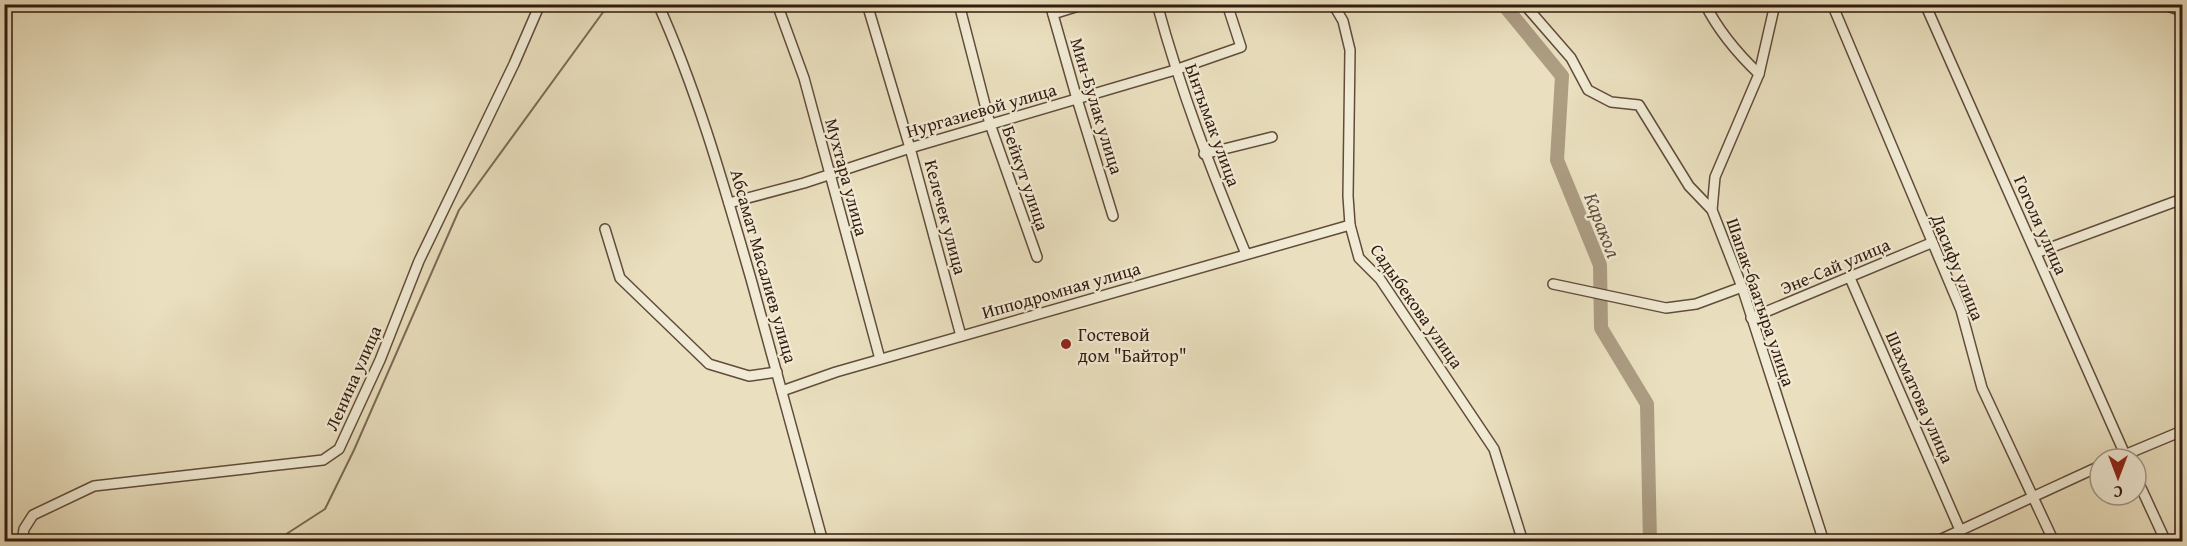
<svg xmlns="http://www.w3.org/2000/svg" width="2187" height="546" viewBox="0 0 2187 546" font-family="'Gentium Book Plus',serif">
  <style>
    .lines { fill: none; stroke-linecap: round; stroke-linejoin: round }
    .stream { stroke: #7c6955; stroke-width: 2 }
    .river { stroke: #ac9d83; stroke-width: 14 }
    .minor-casing { stroke: #614c3b; stroke-width: 12 }
    .minor { stroke: #f1ebd5; stroke-width: 9 }
    .poi-dot { fill: #8f2418; stroke: #f1ebd5; stroke-width: 2 }
    .labels { text-anchor: middle; dominant-baseline: central; stroke-width: 4.5; stroke-linejoin: round; paint-order: stroke }
    .street-label { font-size: 18px; fill: #331a0f; stroke: #f1ebd5 }
    .poi-label { font-size: 18px; fill: #331a0f; stroke: #f1ebd5; text-anchor: start }
    .water-label { font-size: 20px; font-style: italic; fill: #634e3d; stroke: #f1ebd5 }
  </style>
  <rect width="100%" height="100%" fill="#eae0bf"/>
  <filter id="stains"><feTurbulence type="fractalNoise" baseFrequency=".00333" numOctaves="4"/><feColorMatrix values="0 0 0 0 .2 0 0 0 0 .09 0 0 0 0 .02 0 0 0 .5 -.17"/></filter>
  <radialGradient id="worn" r=".72"><stop offset=".6" stop-color="#630" stop-opacity="0"/><stop offset="1" stop-color="#630" stop-opacity=".3"/></radialGradient>
  <g class="lines">
    <path class="stream" d="M 274,542 L 325,509 L 354,450 L 459,210 L 609,4"/>
    <path class="river" d="M 1503,4 L 1562,76 L 1557,160 L 1600,265 L 1601,328 L 1647,404 L 1650,542"/>
    <defs>
      <g id="minor">
        <path d="M 658,4 C 698,93 724,186 751,279 C 775,367 799,454 823,542"/>
        <path d="M 777,4 L 804,78 L 880,359"/>
        <path d="M 867,4 L 910,148 L 961,336"/>
        <path d="M 959,4 L 990,124 L 1037,257"/>
        <path d="M 1050,4 L 1077,99 L 1113,216"/>
        <path d="M 1157,4 C 1181,92 1211,170 1246,254"/>
        <path d="M 1333,4 L 1343,21 L 1350,50 L 1348,196 L 1350,225 L 1359,258 L 1380,279 L 1494,449 L 1523,542"/>
        <path d="M 1524,4 L 1571,58 L 1588,90 L 1611,102 L 1639,105 L 1689,186 L 1712,210"/>
        <path d="M 1705,4 C 1719,32 1737,53 1759,74"/>
        <path d="M 1775,4 L 1759,74 L 1715,177 L 1712,210 L 1742,287 L 1824,542"/>
        <path d="M 1832,4 L 1961,310 L 1982,388 L 2054,542"/>
        <path d="M 1925,4 L 2127,459"/>
        <path d="M 2162,4 L 2182,11"/>
        <path d="M 1053,14 L 1085,4"/>
        <path d="M 1204,154 L 1272,137"/>
        <path d="M 729,203 L 804,183 L 910,148 L 1175,70 L 1241,47 L 1227,4"/>
        <path d="M 605,229 L 620,278 L 709,364 L 749,376 L 777,372"/>
        <path d="M 2036,253 L 2182,199"/>
        <path d="M 1850,278 L 1960,530"/>
        <path d="M 1553,284 L 1666,308 L 1696,304 L 1742,287"/>
        <path d="M 1751,318 L 1931,243"/>
        <path d="M 782,391 L 836,372 L 1350,225"/>
        <path d="M 2115,459 L 2182,431"/>
        <path d="M 2136,477 L 2166,542"/>
        <path d="M 22,542 L 24,529 L 33,515 L 94,486 L 323,460 L 339,449 L 380,360 L 419,261 L 514,64 L 540,4"/>
        <path d="M 1935,542 L 2100,466"/>
      </g>
    </defs>
    <use href="#minor" class="minor-casing"/>
    <use href="#minor" class="minor"/>
  </g>
  <circle class="poi-dot" cx="1066" cy="344" r="6"/>
  <g class="labels">
    <g class="street-label">
      <text transform="translate(1097 106) rotate(73)">Мин-Булак улица</text>
      <text transform="translate(981 110) rotate(-16)">Нургазиевой улица</text>
      <text transform="translate(1213 125) rotate(70)">Ынтымак улица</text>
      <text transform="translate(847 177) rotate(75)">Мухтара улица</text>
      <text transform="translate(1026 178) rotate(71)">Бейкут улица</text>
      <text transform="translate(946 217) rotate(75)">Келечек улица</text>
      <text transform="translate(2041 225) rotate(66)">Гоголя улица</text>
      <text transform="translate(764 266) rotate(74)">Абсамат Масалиев улица</text>
      <text transform="translate(1835 266) rotate(-23)">Эне-Сай улица</text>
      <text transform="translate(1958 267) rotate(68)">Дасифу улица</text>
      <text transform="translate(1061 290) rotate(-16)">Ипподромная улица</text>
      <text transform="translate(1761 302) rotate(71)">Шапак-баатыра улица</text>
      <text transform="translate(1417 306) rotate(55)">Садыбекова улица</text>
      <text transform="translate(353 378) rotate(-66)">Ленина улица</text>
      <text transform="translate(1920 397) rotate(66)">Шахматова улица</text>
    </g>
    <g class="poi-label">
      <text x="1078" y="334">Гостевой<tspan x="1078" dy="21">дом "Байтор"</tspan></text>
    </g>
    <g class="water-label">
      <text transform="translate(1603 225) rotate(69)">Каракол</text>
    </g>
  </g>
  <rect width="2187" height="546" fill="none" stroke="#eae0bf" stroke-width="24"/>
  <rect x="6" y="6" width="2175" height="534" fill="none" stroke="#331a0f" stroke-width="3"/>
  <rect x="12" y="12" width="2163" height="522" fill="none" stroke="#331a0f" stroke-width="1.5"/>
  <g transform="translate(2118 477) rotate(180)"><circle r="28" fill="#f1ebd5" stroke="#a59786" stroke-width="1.5"/>
  <path d="M0-4.5L10 22L0 15L-10 22Z" fill="#8f2418"/>
  <text y="-9" font-size="16" font-weight="bold" text-anchor="middle" fill="#331a0f">С</text>
  </g>
  <rect width="100%" height="100%" filter="url(#stains)"/>
  <rect width="100%" height="100%" fill="url(#worn)"/>
</svg>
